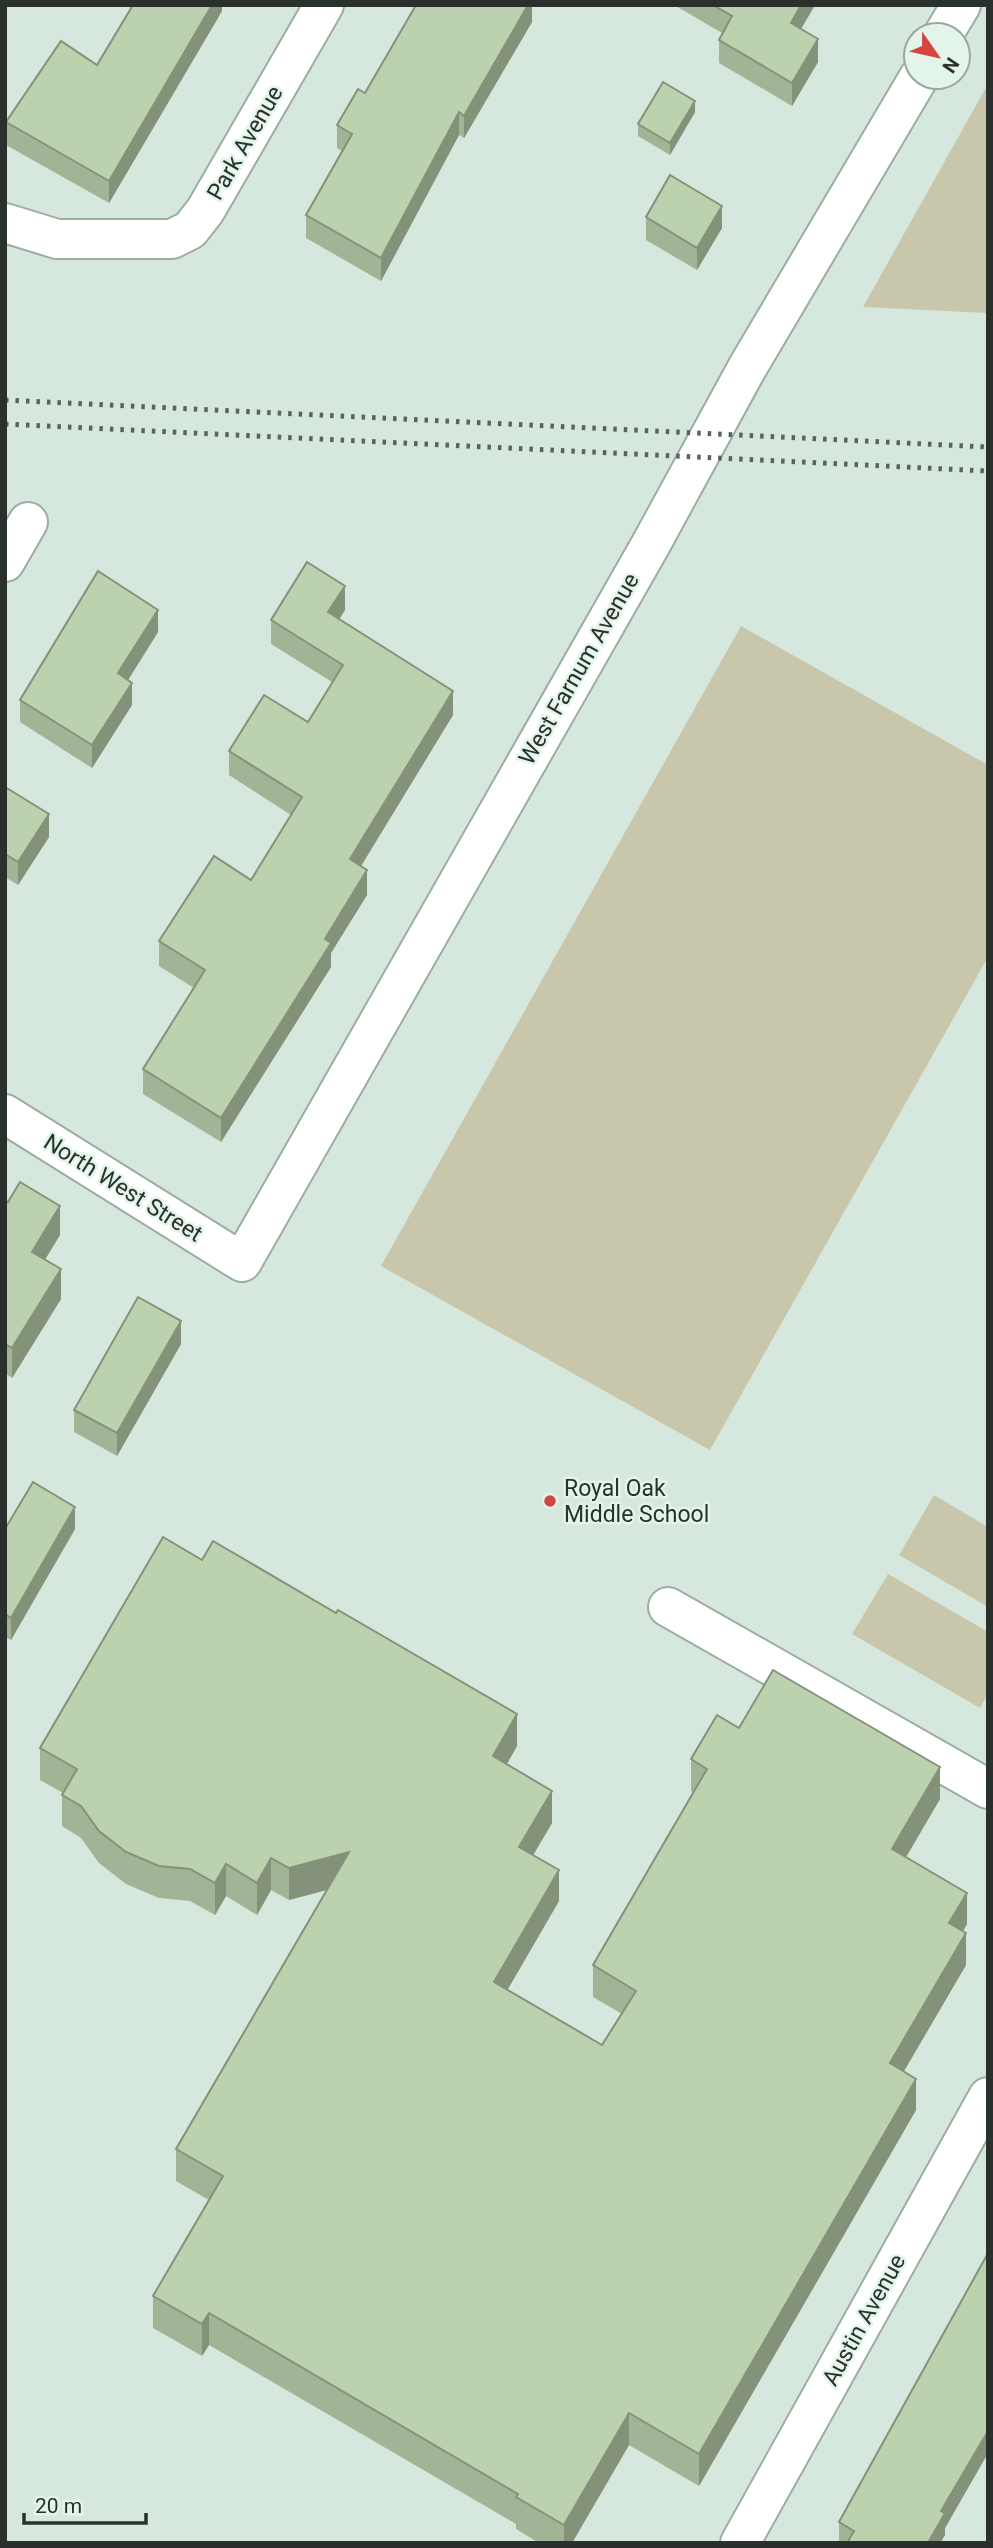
<svg xmlns="http://www.w3.org/2000/svg" width="993" height="2548" viewBox="0 0 993 2548" font-family="Roboto,sans-serif">
  <style>
    .green { fill: #c8c7ab }
    .lines { fill: none; stroke-linecap: round; stroke-linejoin: round }
    .street-casing { stroke: #9cada3; stroke-width: 42 }
    .street { stroke: #fff; stroke-width: 38 }
    .rail { stroke: #59635d; stroke-width: 5; stroke-dasharray: 3.5 7; stroke-linecap: butt }
    .wall { fill: #a2b496 }
    .shaded-wall { fill: #84927a }
    .building { fill: #bcd1ae; stroke: #84927a; stroke-width: 2 }
    .poi-dot { fill: #d44542; stroke: #e3f5ea; stroke-width: 2.5 }
    .labels { text-anchor: middle; dominant-baseline: central; stroke-width: 5; stroke-linejoin: round; paint-order: stroke }
    .street-label { font-size: 23px; fill: #2a312d; stroke: #e3f5ea }
    .poi-label { font-size: 23px; fill: #2a312d; stroke: #e3f5ea; text-anchor: start }
  </style>
  <rect width="100%" height="100%" fill="#d6e8dd"/>
  <g class="green">
    <path d="M 988,84 L 988,313 L 863,307 Z"/>
    <path d="M 741,626 L 988,765 L 988,957 L 710,1450 L 381,1266 Z"/>
    <path d="M 934,1495 L 988,1527 L 988,1607 L 899,1555 Z"/>
    <path d="M 888,1574 L 988,1632 L 988,1694 L 980,1708 L 852,1634 Z"/>
  </g>
  <g class="lines">
    <defs>
      <g id="street">
        <path d="M 943,35 L 961,5"/>
        <path d="M 5,223 L 57,239 L 172,239 L 190,230 L 205,211 L 324,5"/>
        <path d="M 5,562 L 28,522"/>
        <path d="M 5,1114 L 242,1262 L 651,544 L 747,368 L 919,77"/>
        <path d="M 668,1607 L 988,1789"/>
        <path d="M 740,2543 L 988,2097"/>
      </g>
    </defs>
    <use href="#street" class="street-casing"/>
    <use href="#street" class="street"/>
    <g class="rail">
      <path d="M 5,400 L 988,447"/>
      <path d="M 5,424 L 988,471"/>
    </g>
  </g>
  <g class="wall">
    <path d="M 222,5 L 222,11 L 109,203 L 6,145 L 6,122 L 97,65 Z"/>
    <path d="M 532,5 L 532,22 L 464,138 L 459,135 L 381,281 L 306,238 L 306,215 L 342,151 L 337,148 L 337,125 L 365,93 Z"/>
    <path d="M 674,5 L 815,5 L 801,29 L 818,62 L 792,106 L 719,63 L 719,40 L 722,33 Z"/>
    <path d="M 695,112 L 670,155 L 638,136 L 638,124 Z"/>
    <path d="M 646,217 L 722,228 L 697,270 L 646,240 Z"/>
    <path d="M 345,610 L 339,619 L 453,715 L 361,866 L 367,895 L 331,953 L 331,967 L 221,1142 L 143,1094 L 143,1069 L 194,988 L 159,966 L 159,941 L 251,880 L 291,815 L 229,775 L 229,751 L 308,722 L 332,682 L 271,644 L 271,620 Z"/>
    <path d="M 158,632 L 128,680 L 132,705 L 92,768 L 20,722 L 20,700 Z"/>
    <path d="M 5,787 L 49,837 L 18,885 L 5,877 Z"/>
    <path d="M 5,1200 L 60,1235 L 45,1259 L 61,1299 L 12,1378 L 5,1373 Z"/>
    <path d="M 181,1344 L 117,1456 L 74,1432 L 74,1410 Z"/>
    <path d="M 5,1529 L 75,1529 L 11,1640 L 5,1637 Z"/>
    <path d="M 739,1728 L 940,1799 L 906,1857 L 967,1924 L 963,1931 L 966,1965 L 904,2071 L 916,2110 L 699,2486 L 629,2445 L 572,2543 L 539,2543 L 516,2529 L 516,2524 L 209,2345 L 202,2356 L 153,2328 L 153,2296 L 209,2200 L 176,2181 L 176,2149 L 327,1890 L 289,1900 L 271,1890 L 257,1915 L 226,1896 L 215,1915 L 190,1901 L 159,1898 L 126,1884 L 99,1863 L 81,1838 L 62,1826 L 62,1795 L 63,1793 L 40,1780 L 40,1748 L 517,1746 L 507,1764 L 552,1823 L 533,1855 L 559,1901 L 507,1990 L 602,2045 L 622,2014 L 593,1997 L 593,1965 L 693,1793 L 691,1791 L 691,1759 Z"/>
    <path d="M 988,2253 L 988,2453 L 945,2528 L 945,2535 L 940,2543 L 839,2543 L 839,2522 Z"/>
  </g>
  <g class="shaded-wall">
    <path d="M 212,5 L 222,5 L 222,11 L 109,203 L 109,181 Z"/>
    <path d="M 524,5 L 532,5 L 532,22 L 464,138 L 464,116 Z"/>
    <path d="M 801,5 L 815,5 L 791,46 L 791,23 Z"/>
    <path d="M 818,39 L 818,62 L 792,106 L 792,83 Z"/>
    <path d="M 695,101 L 695,112 L 670,155 L 670,143 Z"/>
    <path d="M 459,112 L 459,135 L 381,281 L 381,258 Z"/>
    <path d="M 722,206 L 722,228 L 697,270 L 697,248 Z"/>
    <path d="M 345,586 L 345,610 L 328,637 L 328,612 Z"/>
    <path d="M 158,610 L 158,632 L 118,696 L 118,673 Z"/>
    <path d="M 132,683 L 132,705 L 92,768 L 92,745 Z"/>
    <path d="M 453,691 L 453,715 L 350,884 L 350,859 Z"/>
    <path d="M 49,814 L 49,837 L 18,885 L 18,862 Z"/>
    <path d="M 367,870 L 367,895 L 331,953 L 331,967 L 221,1142 L 221,1118 L 325,939 Z"/>
    <path d="M 60,1206 L 60,1235 L 32,1281 L 32,1252 Z"/>
    <path d="M 61,1269 L 61,1299 L 12,1378 L 12,1348 Z"/>
    <path d="M 181,1321 L 181,1344 L 117,1456 L 117,1433 Z"/>
    <path d="M 75,1507 L 75,1529 L 11,1640 L 11,1618 Z"/>
    <path d="M 517,1714 L 517,1746 L 493,1788 L 493,1756 Z"/>
    <path d="M 940,1767 L 940,1799 L 892,1881 L 892,1849 Z"/>
    <path d="M 552,1791 L 552,1823 L 519,1879 L 519,1847 Z"/>
    <path d="M 349,1852 L 349,1884 L 289,1900 L 289,1868 Z"/>
    <path d="M 271,1858 L 271,1890 L 257,1915 L 257,1883 Z"/>
    <path d="M 226,1864 L 226,1896 L 215,1915 L 215,1883 Z"/>
    <path d="M 559,1870 L 559,1901 L 494,2013 L 494,1982 Z"/>
    <path d="M 967,1893 L 967,1924 L 949,1955 L 949,1923 Z"/>
    <path d="M 966,1933 L 966,1965 L 890,2095 L 890,2063 Z"/>
    <path d="M 916,2079 L 916,2110 L 699,2486 L 699,2454 Z"/>
    <path d="M 209,2313 L 209,2345 L 202,2356 L 202,2324 Z"/>
    <path d="M 629,2413 L 629,2445 L 572,2543 L 564,2543 L 564,2525 Z"/>
    <path d="M 988,2431 L 988,2453 L 945,2528 L 945,2535 L 940,2543 L 928,2543 L 941,2511 Z"/>
  </g>
  <g class="building">
    <path d="M 133,5 L 212,5 L 109,181 L 6,122 L 61,41 L 97,65 Z"/>
    <path d="M 416,5 L 528,5 L 464,116 L 459,112 L 381,258 L 306,215 L 352,134 L 337,125 L 358,89 L 365,93 Z"/>
    <path d="M 713,5 L 801,5 L 791,23 L 818,39 L 792,83 L 719,40 L 732,16 Z"/>
    <path d="M 663,82 L 695,101 L 670,143 L 638,124 Z"/>
    <path d="M 670,175 L 722,206 L 697,248 L 646,217 Z"/>
    <path d="M 307,562 L 345,586 L 328,612 L 453,691 L 350,859 L 367,870 L 325,939 L 331,943 L 221,1118 L 143,1069 L 205,970 L 159,941 L 214,856 L 251,880 L 302,797 L 229,751 L 264,695 L 308,722 L 343,665 L 271,620 Z"/>
    <path d="M 98,571 L 158,610 L 118,673 L 132,683 L 92,745 L 20,700 Z"/>
    <path d="M 5,787 L 49,814 L 18,862 L 5,854 Z"/>
    <path d="M 20,1182 L 60,1206 L 32,1252 L 61,1269 L 12,1348 L 5,1344 L 5,1200 L 8,1202 Z"/>
    <path d="M 138,1297 L 181,1321 L 117,1433 L 74,1410 Z"/>
    <path d="M 33,1482 L 75,1507 L 11,1618 L 5,1614 L 5,1529 Z"/>
    <path d="M 163,1537 L 202,1560 L 213,1541 L 336,1613 L 338,1610 L 517,1714 L 493,1756 L 552,1791 L 519,1847 L 559,1870 L 494,1982 L 602,2045 L 636,1991 L 593,1965 L 707,1769 L 691,1759 L 717,1715 L 739,1728 L 773,1670 L 940,1767 L 892,1849 L 967,1893 L 949,1923 L 966,1933 L 890,2063 L 916,2079 L 699,2454 L 629,2413 L 564,2525 L 516,2497 L 518,2494 L 209,2313 L 202,2324 L 153,2296 L 223,2176 L 176,2149 L 349,1852 L 289,1868 L 271,1858 L 257,1883 L 226,1864 L 215,1883 L 190,1869 L 159,1866 L 126,1852 L 99,1831 L 81,1806 L 62,1795 L 77,1769 L 40,1748 Z"/>
    <path d="M 988,2253 L 988,2431 L 941,2511 L 945,2513 L 928,2543 L 847,2543 L 854,2531 L 839,2522 Z"/>
  </g>
  <circle class="poi-dot" cx="550" cy="1501" r="7"/>
  <g class="labels">
    <g class="street-label">
      <text transform="translate(245 143) rotate(-60)">Park Avenue</text>
      <text transform="translate(579 669) rotate(-60)">West Farnum Avenue</text>
      <text transform="translate(123 1188) rotate(32)">North West Street</text>
      <text transform="translate(864 2320) rotate(-61)">Austin Avenue</text>
    </g>
    <g class="poi-label">
      <text x="564" y="1488">Royal Oak<tspan x="564" dy="26">Middle School</tspan></text>
    </g>
  </g>
  <rect width="993" height="2548" fill="none" stroke="#2a312d" stroke-width="14"/>
  <g transform="translate(937 56) rotate(124)"><circle r="33" fill="#e3f5ea" stroke="#99a79e" stroke-width="2"/>
  <path d="M0-5L12 26L0 18L-12 26Z" fill="#d44542"/>
  <text y="-10" font-size="19" font-weight="bold" text-anchor="middle" fill="#2a312d">N</text>
  </g>
  <path d="M24 2513v10h122v-10" fill="none" stroke="#2a312d" stroke-width="3.5"/>
  <text x="35" y="2513" font-size="21" fill="#2a312d" stroke="#e3f5ea" stroke-width="5" paint-order="stroke">20 m</text>
</svg>
